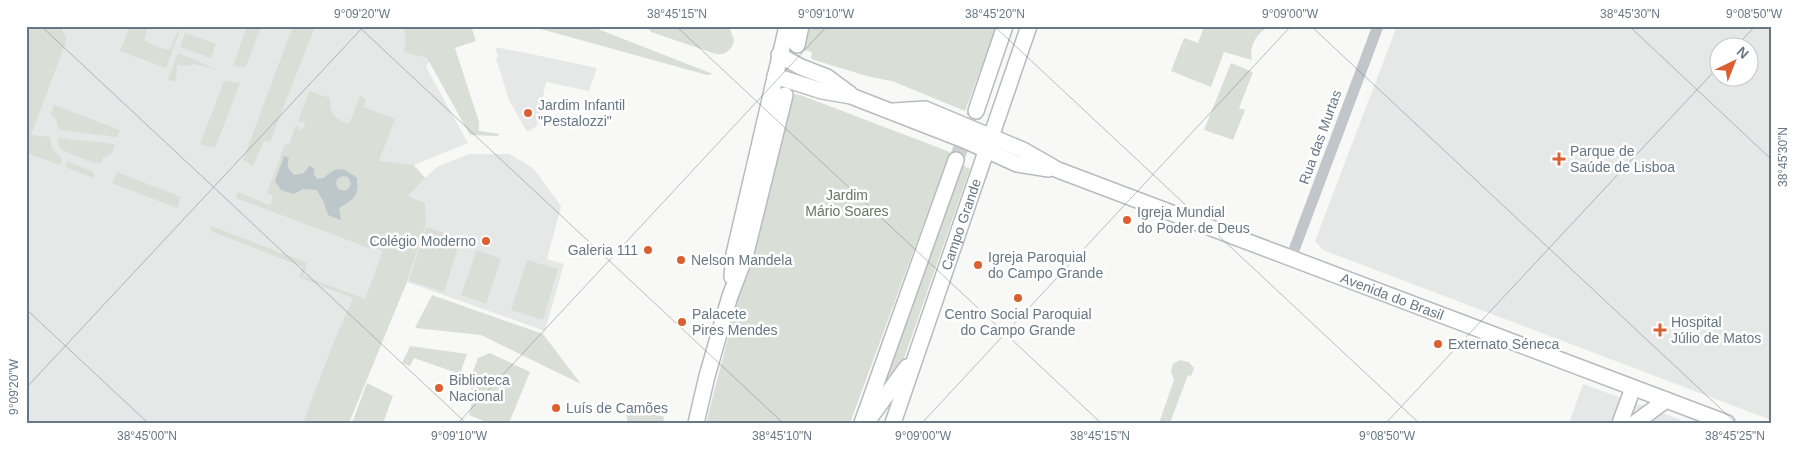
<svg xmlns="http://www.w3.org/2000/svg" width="1797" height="449" viewBox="0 0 1797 449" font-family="Arial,sans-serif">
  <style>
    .built { fill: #e6e7e7; fill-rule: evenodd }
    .green { fill: #d9dfd7 }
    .water { fill: #bcc6cb; fill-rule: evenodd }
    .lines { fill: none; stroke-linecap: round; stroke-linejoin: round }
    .major-tunnel { stroke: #cdd1d4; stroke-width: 15; stroke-dasharray: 15 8; stroke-linecap: butt }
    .major-casing { stroke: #b7bbbf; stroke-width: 18 }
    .minor { stroke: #c2c5c9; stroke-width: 11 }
    .major { stroke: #fff; stroke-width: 15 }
    .ticks { fill: none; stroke: #687785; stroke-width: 1; stroke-opacity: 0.45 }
    .poi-dot { fill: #dc5f31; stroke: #fff; stroke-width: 2 }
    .labels { text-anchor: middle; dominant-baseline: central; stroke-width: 5; stroke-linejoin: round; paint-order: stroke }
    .poi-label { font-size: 14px; fill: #687785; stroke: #fff; text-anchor: start }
    .street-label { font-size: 14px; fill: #687785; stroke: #fff }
    .park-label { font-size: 14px; fill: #667863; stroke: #fff }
    .neatline { fill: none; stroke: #687785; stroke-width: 2 }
    .ticks-label { font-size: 12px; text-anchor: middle; fill: #687785 }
  </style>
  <rect width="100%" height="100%" fill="#f8f8f6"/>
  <g class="built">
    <path d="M 26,26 L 449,26 L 426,67 L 468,143 L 414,165 L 425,178 L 437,167 L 469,154 L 509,154 L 533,168 L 561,206 L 547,259 L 564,264 L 545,331 L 407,282 L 426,224 L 335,423 L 26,423 Z"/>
    <path d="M 1397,26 L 1771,26 L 1771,420 L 1323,250 L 1315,241 ZM 1720,48 L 1750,48 L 1750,78 L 1720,78 Z"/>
    <path d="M 495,47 L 531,54 L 597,68 L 589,91 L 546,82 L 537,126 L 527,132 L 509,100 L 496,58 L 498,56 Z"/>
    <path d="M 1583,384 L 1681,420 L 1680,423 L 1569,423 Z"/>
  </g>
  <g class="green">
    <path d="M 26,26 L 60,26 L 67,39 L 31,135 L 50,137 L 52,148 L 62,159 L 60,165 L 26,153 Z"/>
    <path d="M 130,26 L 148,26 L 144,40 L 157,47 L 170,50 L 178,30 L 180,30 L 166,68 L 120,51 Z"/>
    <path d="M 247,26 L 261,26 L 246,67 L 233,66 Z"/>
    <path d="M 293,26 L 315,26 L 270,142 L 264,141 L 253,166 L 243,160 Z"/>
    <path d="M 404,26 L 471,26 L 476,41 L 455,48 L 479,122 L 479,131 L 500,134 L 497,136 L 470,135 L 427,58 L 404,52 L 406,42 Z"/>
    <path d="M 530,26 L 590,26 L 713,74 L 707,75 Z"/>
    <path d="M 646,26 L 726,26 L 730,29 L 734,40 C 732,50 726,55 716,54 L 651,32 Z"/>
    <path d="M 806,26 L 997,26 L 965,111 L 892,81 L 870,77 L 814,60 L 811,58 L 812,52 L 801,49 Z"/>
    <path d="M 1204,26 L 1269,26 C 1257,34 1249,44 1252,60 L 1224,52 L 1211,87 L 1171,71 L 1184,38 L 1198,43 Z"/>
    <path d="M 185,33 L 216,44 L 211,58 L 180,47 Z"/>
    <path d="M 178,53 L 216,69 L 193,64 L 187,66 L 177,65 L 176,81 L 168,80 Z"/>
    <path d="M 1231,63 L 1253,72 L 1239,108 L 1245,110 L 1233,140 L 1204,130 Z"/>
    <path d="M 224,81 L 240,83 L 215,148 L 200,144 Z"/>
    <path d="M 309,91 L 330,98 C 329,113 335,119 349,124 L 360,96 L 366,99 L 363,107 L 395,119 L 379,161 L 413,165 L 425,178 L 408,196 L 425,203 L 426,224 L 407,282 L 349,423 L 303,423 L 333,344 L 353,298 L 299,277 L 303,267 L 211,231 L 211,226 L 307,263 L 303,276 L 365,299 L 383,251 L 370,246 L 369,248 L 236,198 L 238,192 L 270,205 L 273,196 L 267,193 L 285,144 L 289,144 L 296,125 L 300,130 L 305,127 L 304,122 L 298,122 Z"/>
    <path d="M 791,93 L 803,96 L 950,152 L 850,423 L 706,423 Z"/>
    <path d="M 54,105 L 120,130 L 117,137 L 59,130 L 56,119 L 51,114 Z"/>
    <path d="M 58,138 L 115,144 L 112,153 L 103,158 L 101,163 L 94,163 L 62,150 L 59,146 Z"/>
    <path d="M 67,161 L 91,171 L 94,174 L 93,178 L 65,167 Z"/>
    <path d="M 962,165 L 970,169 L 901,367 L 880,392 Z"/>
    <path d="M 117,172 L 181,197 L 177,208 L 112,183 Z"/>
    <path d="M 426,227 L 461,238 L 444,292 L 409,281 Z"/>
    <path d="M 477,250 L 501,259 L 486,304 L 461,295 Z"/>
    <path d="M 527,260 L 558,269 L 543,320 L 511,310 Z"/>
    <path d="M 432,295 L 543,334 L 581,384 L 481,335 L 415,328 Z"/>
    <path d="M 410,346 L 467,354 L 460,374 L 414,358 L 410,366 L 402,363 Z"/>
    <path d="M 490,353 L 530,372 L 509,423 L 489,423 L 469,415 L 474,393 L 468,384 L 478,358 Z"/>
    <path d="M 1180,360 L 1189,362 L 1194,368 L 1191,376 L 1188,375 L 1170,423 L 1159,423 L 1174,380 L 1171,371 L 1173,364 Z"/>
    <path d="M 367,383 L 393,396 L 383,423 L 352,423 Z"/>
    <path d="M 624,404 L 664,417 L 663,423 L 628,423 Z"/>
  </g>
  <path class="water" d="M 284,156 L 289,158 C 286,165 288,171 295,175 L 304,173 L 309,166 L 314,168 L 314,174 L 317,179 L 324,178 C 337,165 344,168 357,178 C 359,197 354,199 339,208 L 341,220 L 328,215 L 324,203 L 317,190 L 303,189 L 294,194 L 281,190 L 275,181 ZM 343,176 L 348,177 L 351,184 L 349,188 L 345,191 L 338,189 L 336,184 L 337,179 Z"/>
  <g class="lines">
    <path class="major-tunnel" d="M 956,160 L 976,111"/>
    <defs>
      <g id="major">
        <path d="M 797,45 L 801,26"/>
        <path d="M 779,55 L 801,67 L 827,77 L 850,94"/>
        <path d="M 775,76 L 822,91 L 851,96 L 964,140 L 1017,164 L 1049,169"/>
        <path id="s1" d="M 893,111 L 925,109 L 1023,150 L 1058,170 L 1727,423"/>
        <path d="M 976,111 L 1005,26"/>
        <path d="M 732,277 L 734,254 L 787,26"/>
        <path d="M 869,419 L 907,367"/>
        <path d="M 696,423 L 707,376 L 730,296 L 745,257 L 785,95"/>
        <path d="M 862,423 L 956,160"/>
        <path id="s2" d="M 893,423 L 1029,26"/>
        <path d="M 1620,423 L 1633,388"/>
        <path d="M 1635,423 L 1666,400"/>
      </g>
    </defs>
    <use href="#major" class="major-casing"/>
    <path class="minor" d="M 1291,258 L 1378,26"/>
    <use href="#major" class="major"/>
  </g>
  <path class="ticks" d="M 41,26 L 466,423M 358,26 L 783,423M 676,26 L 1101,423M 994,26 L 1419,423M 1311,26 L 1736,423M 1629,26 L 1771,159M 1735,48 L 1755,26M 26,309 L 148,423M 26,388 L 364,26M 458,423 L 827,26M 922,423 L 1291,26M 1386,423 L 1720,65"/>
  <g class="poi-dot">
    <circle cx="528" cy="113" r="5"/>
    <path d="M1556.5 151.5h5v5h5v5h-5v5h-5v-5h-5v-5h5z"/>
    <circle cx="1127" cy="220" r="5"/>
    <circle cx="486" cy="241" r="5"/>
    <circle cx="648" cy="250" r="5"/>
    <circle cx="681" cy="260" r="5"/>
    <circle cx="978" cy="265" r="5"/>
    <circle cx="1018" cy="298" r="5"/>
    <circle cx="682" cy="322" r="5"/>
    <path d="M1657.5 322.5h5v5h5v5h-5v5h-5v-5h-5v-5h5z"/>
    <circle cx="1438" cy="344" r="5"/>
    <circle cx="439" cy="388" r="5"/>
    <circle cx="556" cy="408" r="5"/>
  </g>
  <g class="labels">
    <g class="poi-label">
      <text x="538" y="105">Jardim Infantil<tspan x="538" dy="16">"Pestalozzi"</tspan></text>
      <text x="1570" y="151">Parque de<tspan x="1570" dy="16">Saúde de Lisboa</tspan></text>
      <text x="1137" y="212">Igreja Mundial<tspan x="1137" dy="16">do Poder de Deus</tspan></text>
      <text x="476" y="241" text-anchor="end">Colégio Moderno</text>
      <text x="638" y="250" text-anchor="end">Galeria 111</text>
      <text x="988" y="257">Igreja Paroquial<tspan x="988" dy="16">do Campo Grande</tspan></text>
      <text x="691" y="260">Nelson Mandela</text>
      <text x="692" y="314">Palacete<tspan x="692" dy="16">Pires Mendes</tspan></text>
      <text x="1018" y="314" text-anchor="middle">Centro Social Paroquial<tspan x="1018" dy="16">do Campo Grande</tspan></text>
      <text x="1671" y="322">Hospital<tspan x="1671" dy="16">Júlio de Matos</tspan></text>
      <text x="1448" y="344">Externato Séneca</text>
      <text x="449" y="380">Biblioteca<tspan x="449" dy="16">Nacional</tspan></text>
      <text x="566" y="408">Luís de Camões</text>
    </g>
    <g class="street-label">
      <text transform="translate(1320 137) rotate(-70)">Rua das Murtas</text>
      <text stroke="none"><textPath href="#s2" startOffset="210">Campo Grande</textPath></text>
      <text stroke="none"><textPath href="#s1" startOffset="536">Avenida do Brasil</textPath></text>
    </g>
    <g class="park-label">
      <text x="847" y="195">Jardim<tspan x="847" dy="16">Mário Soares</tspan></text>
    </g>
  </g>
  <rect width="1797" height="449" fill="none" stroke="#ffffff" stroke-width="55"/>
  <g transform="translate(1734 62) rotate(43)"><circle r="24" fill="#ffffff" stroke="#c3c9ce"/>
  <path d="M0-4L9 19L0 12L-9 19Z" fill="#dc5f31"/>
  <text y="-8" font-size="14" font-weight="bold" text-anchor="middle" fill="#687785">N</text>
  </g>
  <rect x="28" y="28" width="1742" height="394" class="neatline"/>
  <g class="ticks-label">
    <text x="362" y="18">9°09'20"W</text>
    <text x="677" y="18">38°45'15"N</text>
    <text x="826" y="18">9°09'10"W</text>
    <text x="995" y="18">38°45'20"N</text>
    <text x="1290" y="18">9°09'00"W</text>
    <text x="1630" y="18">38°45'30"N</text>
    <text x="1754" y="18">9°08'50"W</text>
    <text transform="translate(1783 157) rotate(-90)" y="4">38°45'30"N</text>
    <text transform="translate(14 387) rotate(-90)" y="4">9°09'20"W</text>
    <text x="147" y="440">38°45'00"N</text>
    <text x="459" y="440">9°09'10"W</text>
    <text x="782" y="440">38°45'10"N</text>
    <text x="923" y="440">9°09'00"W</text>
    <text x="1100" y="440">38°45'15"N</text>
    <text x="1387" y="440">9°08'50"W</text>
    <text x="1735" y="440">38°45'25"N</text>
  </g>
</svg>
